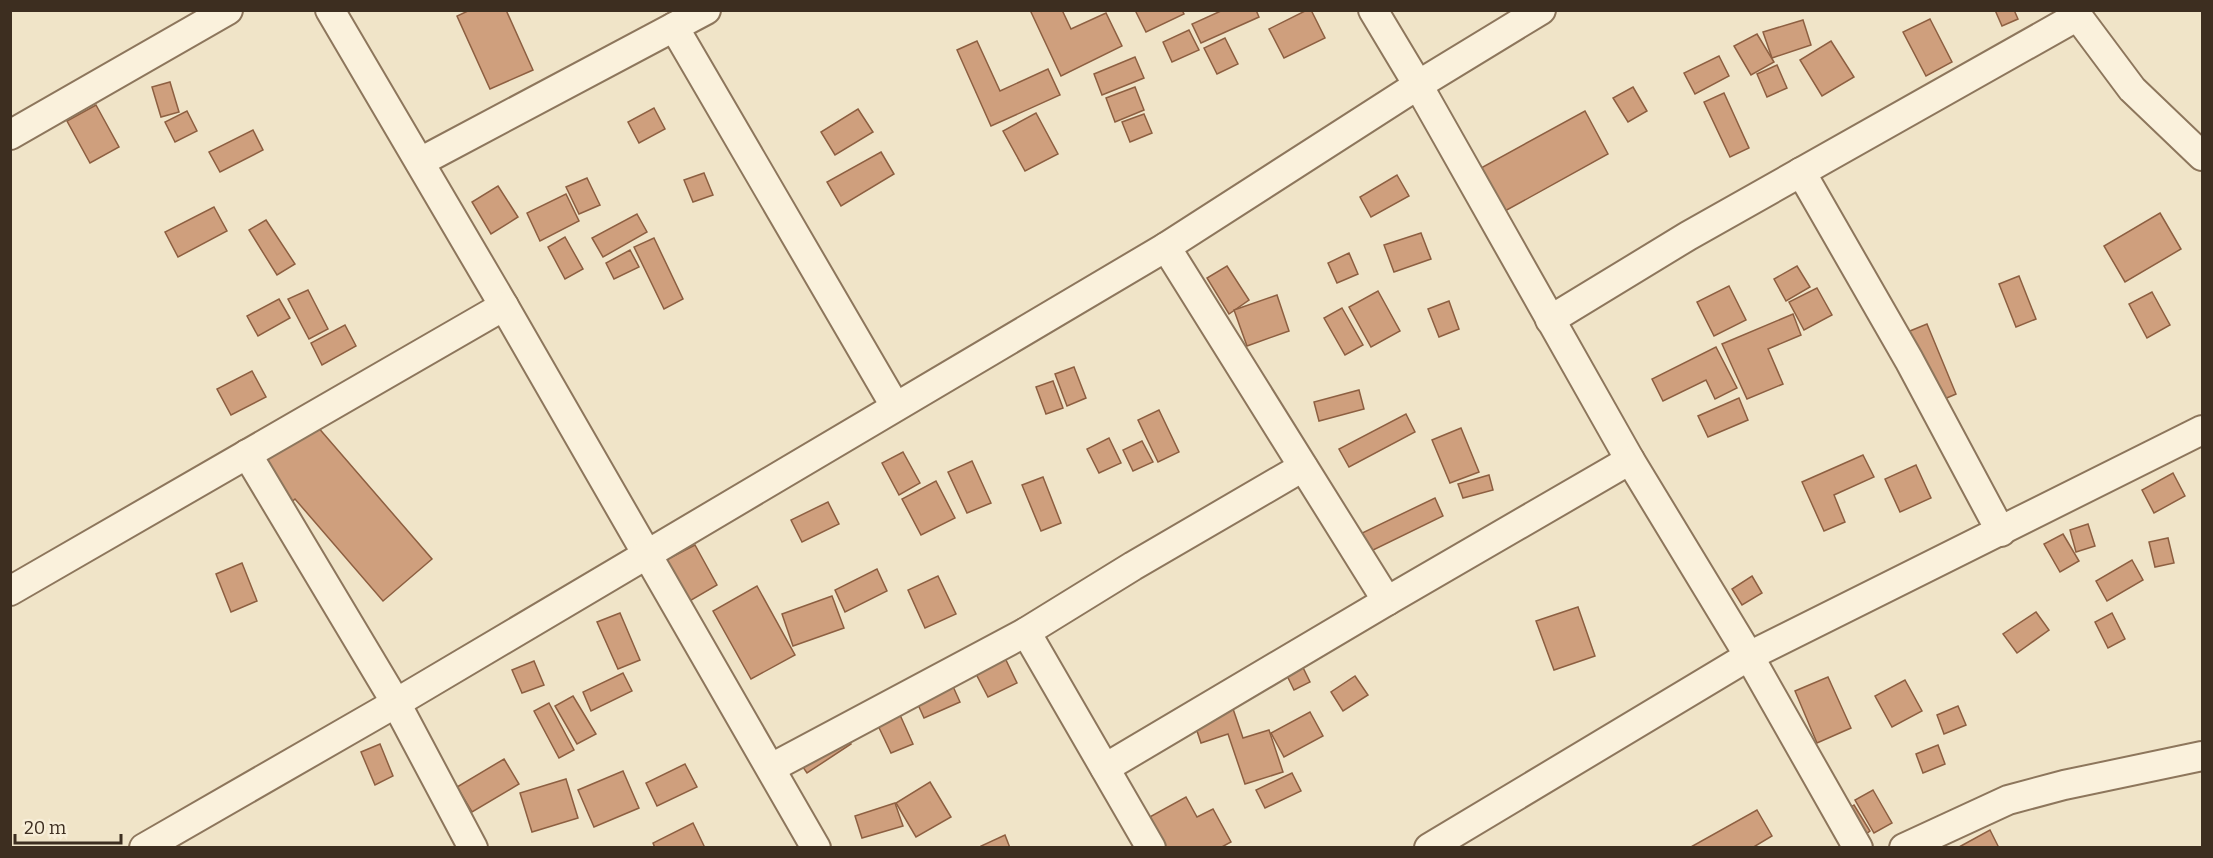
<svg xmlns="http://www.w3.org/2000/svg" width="2213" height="858" viewBox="0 0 2213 858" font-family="Bitter,serif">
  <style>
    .building { fill: #cf9f7d; stroke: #8d5f41; stroke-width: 1.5 }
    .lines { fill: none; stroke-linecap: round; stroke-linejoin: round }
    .minor-casing { stroke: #8d765c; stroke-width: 32 }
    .minor { stroke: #faf1dc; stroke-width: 28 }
  </style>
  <rect width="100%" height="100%" fill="#f0e4c8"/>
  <g class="building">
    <path d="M 470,10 L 506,10 L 533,70 L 490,89 L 457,16 Z"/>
    <path d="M 1034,10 L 1062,10 L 1071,29 L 1106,13 L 1122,46 L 1061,76 L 1031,12 Z"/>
    <path d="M 1135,10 L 1182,10 L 1184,14 L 1146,32 Z"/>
    <path d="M 1223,10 L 1256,10 L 1259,17 L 1201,43 L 1192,24 Z"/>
    <path d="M 1307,10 L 1311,10 L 1325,38 L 1284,58 L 1269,29 Z"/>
    <path d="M 1995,10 L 2014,10 L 2018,19 L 2002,26 Z"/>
    <path d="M 1930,19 L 1952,62 L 1926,76 L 1903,32 Z"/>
    <path d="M 1803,20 L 1811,45 L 1772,58 L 1763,32 Z"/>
    <path d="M 1189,30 L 1199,50 L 1172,62 L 1163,42 Z"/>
    <path d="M 1757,34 L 1774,62 L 1751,75 L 1734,46 Z"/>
    <path d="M 1225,38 L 1238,64 L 1217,74 L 1204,48 Z"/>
    <path d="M 977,41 L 1000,91 L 1048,69 L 1060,95 L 991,126 L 957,50 Z"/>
    <path d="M 1831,41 L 1854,77 L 1822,96 L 1800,60 Z"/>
    <path d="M 1719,56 L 1729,76 L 1695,94 L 1684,73 Z"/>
    <path d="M 1135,57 L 1144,78 L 1102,95 L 1094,74 Z"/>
    <path d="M 1777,65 L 1787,88 L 1767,97 L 1757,74 Z"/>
    <path d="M 170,82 L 179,112 L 161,117 L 152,87 Z"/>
    <path d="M 1135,87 L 1144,110 L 1115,122 L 1106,98 Z"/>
    <path d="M 1633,87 L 1647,111 L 1628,122 L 1613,98 Z"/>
    <path d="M 1724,93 L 1749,148 L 1730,157 L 1704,102 Z"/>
    <path d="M 96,105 L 119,147 L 90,163 L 67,121 Z"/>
    <path d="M 654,108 L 665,129 L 639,143 L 628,122 Z"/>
    <path d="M 858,109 L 873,132 L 835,155 L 821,132 Z"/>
    <path d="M 187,111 L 197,131 L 175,142 L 165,122 Z"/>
    <path d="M 1585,111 L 1608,154 L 1505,211 L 1481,168 Z"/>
    <path d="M 1036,113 L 1058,154 L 1025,171 L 1003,131 Z"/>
    <path d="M 1144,114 L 1152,133 L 1130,142 L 1122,122 Z"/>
    <path d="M 253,130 L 263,150 L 220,172 L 209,152 Z"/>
    <path d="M 881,152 L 894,174 L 841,206 L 827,182 Z"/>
    <path d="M 704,173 L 713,195 L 693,202 L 684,180 Z"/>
    <path d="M 1397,175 L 1409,196 L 1371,217 L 1360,197 Z"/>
    <path d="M 587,178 L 600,205 L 579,214 L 566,187 Z"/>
    <path d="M 498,186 L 518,217 L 491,234 L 472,202 Z"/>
    <path d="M 566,194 L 579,221 L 540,241 L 527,213 Z"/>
    <path d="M 214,207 L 227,231 L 178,257 L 165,232 Z"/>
    <path d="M 2160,213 L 2181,249 L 2125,282 L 2104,246 Z"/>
    <path d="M 637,214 L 647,232 L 603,257 L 592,238 Z"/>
    <path d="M 266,220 L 295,264 L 277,275 L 249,230 Z"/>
    <path d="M 1421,233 L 1431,259 L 1394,272 L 1384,245 Z"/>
    <path d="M 565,237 L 583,269 L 565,279 L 548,247 Z"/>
    <path d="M 654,238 L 683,299 L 664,309 L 634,247 Z"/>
    <path d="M 630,250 L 639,267 L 614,279 L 606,263 Z"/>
    <path d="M 1349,253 L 1358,274 L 1337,283 L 1328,263 Z"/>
    <path d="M 1227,266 L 1249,300 L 1229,314 L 1207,278 Z"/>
    <path d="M 1797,266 L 1810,287 L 1786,301 L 1774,279 Z"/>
    <path d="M 2019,276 L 2036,319 L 2016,327 L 1999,284 Z"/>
    <path d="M 1729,286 L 1746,320 L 1714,336 L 1697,302 Z"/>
    <path d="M 1817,288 L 1832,315 L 1804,330 L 1789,302 Z"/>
    <path d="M 308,290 L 328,329 L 309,339 L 288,299 Z"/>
    <path d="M 1378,291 L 1400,331 L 1371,347 L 1349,307 Z"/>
    <path d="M 2152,292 L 2170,325 L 2147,338 L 2129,304 Z"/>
    <path d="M 1277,295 L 1289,331 L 1247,346 L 1234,310 Z"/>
    <path d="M 279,299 L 290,318 L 258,336 L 247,316 Z"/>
    <path d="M 1449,301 L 1459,329 L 1439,337 L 1428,309 Z"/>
    <path d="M 1342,308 L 1363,345 L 1345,355 L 1324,318 Z"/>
    <path d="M 1793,314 L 1801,335 L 1768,349 L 1783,384 L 1747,399 L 1722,344 Z"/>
    <path d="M 1927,324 L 1956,394 L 1935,403 L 1905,333 Z"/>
    <path d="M 345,325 L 356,346 L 322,365 L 311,343 Z"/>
    <path d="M 1716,347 L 1737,388 L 1715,399 L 1706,380 L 1663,401 L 1652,379 Z"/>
    <path d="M 1074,367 L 1086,398 L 1067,406 L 1055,374 Z"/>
    <path d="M 252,371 L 266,397 L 231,415 L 217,389 Z"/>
    <path d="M 1053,381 L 1063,408 L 1046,414 L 1036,387 Z"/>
    <path d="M 1359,390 L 1364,409 L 1319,421 L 1314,402 Z"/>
    <path d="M 1739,398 L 1748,420 L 1708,437 L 1698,416 Z"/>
    <path d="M 1159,410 L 1179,452 L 1158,462 L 1138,420 Z"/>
    <path d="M 1406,414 L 1415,432 L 1349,467 L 1339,449 Z"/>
    <path d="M 310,418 L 432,559 L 383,601 L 295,499 L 287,506 L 252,466 Z"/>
    <path d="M 1461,428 L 1479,472 L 1450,483 L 1432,440 Z"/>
    <path d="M 1109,438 L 1121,463 L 1099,473 L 1087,449 Z"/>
    <path d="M 1142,441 L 1153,462 L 1133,471 L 1123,450 Z"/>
    <path d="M 903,452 L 920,483 L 899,495 L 882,463 Z"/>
    <path d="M 1863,455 L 1874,477 L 1834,495 L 1845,522 L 1824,531 L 1802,482 Z"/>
    <path d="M 972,461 L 991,503 L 967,513 L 948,472 Z"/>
    <path d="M 1916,465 L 1931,498 L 1900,512 L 1885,479 Z"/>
    <path d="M 2173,473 L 2185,496 L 2154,513 L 2142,490 Z"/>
    <path d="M 1489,475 L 1493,490 L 1463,498 L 1458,484 Z"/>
    <path d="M 1043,477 L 1061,523 L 1041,531 L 1022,485 Z"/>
    <path d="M 936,481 L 955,518 L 921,535 L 902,499 Z"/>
    <path d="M 1435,498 L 1443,516 L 1367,553 L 1358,535 Z"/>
    <path d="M 828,502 L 839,524 L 802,542 L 791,520 Z"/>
    <path d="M 2088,524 L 2095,546 L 2076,552 L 2070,530 Z"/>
    <path d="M 2063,534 L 2079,561 L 2060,572 L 2044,544 Z"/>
    <path d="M 2168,538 L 2174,563 L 2155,567 L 2149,542 Z"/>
    <path d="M 695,545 L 717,585 L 688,602 L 666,560 Z"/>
    <path d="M 2132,560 L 2143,580 L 2107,601 L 2096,581 Z"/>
    <path d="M 242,563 L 257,601 L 231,612 L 216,574 Z"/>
    <path d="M 877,569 L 887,591 L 845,612 L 835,590 Z"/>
    <path d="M 938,576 L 956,614 L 925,628 L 908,590 Z"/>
    <path d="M 1752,576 L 1762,593 L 1742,605 L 1732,589 Z"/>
    <path d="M 757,586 L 795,655 L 751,679 L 713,611 Z"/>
    <path d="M 832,596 L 844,628 L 793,646 L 782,614 Z"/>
    <path d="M 1578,607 L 1595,656 L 1554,670 L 1536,621 Z"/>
    <path d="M 2036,612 L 2049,630 L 2017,653 L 2003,634 Z"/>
    <path d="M 620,613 L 640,660 L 618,669 L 597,622 Z"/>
    <path d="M 2112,613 L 2125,639 L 2108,648 L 2095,622 Z"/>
    <path d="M 1293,647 L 1310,682 L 1294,690 L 1277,655 Z"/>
    <path d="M 1004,656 L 1017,683 L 988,697 L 974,670 Z"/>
    <path d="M 534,661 L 544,685 L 522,693 L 512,670 Z"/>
    <path d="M 623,673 L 632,691 L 591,711 L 583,692 Z"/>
    <path d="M 1355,676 L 1368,695 L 1343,711 L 1331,692 Z"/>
    <path d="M 1828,677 L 1851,728 L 1817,743 L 1795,691 Z"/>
    <path d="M 1905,680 L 1922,711 L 1892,727 L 1875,696 Z"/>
    <path d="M 951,682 L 960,702 L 924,718 L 915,698 Z"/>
    <path d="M 573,696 L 596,734 L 577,744 L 555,706 Z"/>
    <path d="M 549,703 L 574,750 L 559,758 L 534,711 Z"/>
    <path d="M 1231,703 L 1243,738 L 1269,730 L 1283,772 L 1245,784 L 1228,734 L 1201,743 L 1192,716 Z"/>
    <path d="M 896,706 L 913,744 L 891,753 L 873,715 Z"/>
    <path d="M 1958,706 L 1966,725 L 1944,734 L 1937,715 Z"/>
    <path d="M 1310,712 L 1323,736 L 1284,757 L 1271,733 Z"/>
    <path d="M 841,728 L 851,744 L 807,773 L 796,757 Z"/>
    <path d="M 380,744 L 393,776 L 375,785 L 361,752 Z"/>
    <path d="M 1938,745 L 1945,764 L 1923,773 L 1916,754 Z"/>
    <path d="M 504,759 L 519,784 L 472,812 L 457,787 Z"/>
    <path d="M 685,764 L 697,787 L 657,806 L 646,783 Z"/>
    <path d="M 623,771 L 639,808 L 594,827 L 578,790 Z"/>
    <path d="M 1292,773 L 1301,791 L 1265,808 L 1256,790 Z"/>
    <path d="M 566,779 L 578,818 L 532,832 L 520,793 Z"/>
    <path d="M 930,782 L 951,817 L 916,837 L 896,803 Z"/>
    <path d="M 1873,790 L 1892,823 L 1874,833 L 1855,800 Z"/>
    <path d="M 1186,797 L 1197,817 L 1213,809 L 1231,842 L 1220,848 L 1161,848 L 1146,819 Z"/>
    <path d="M 895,803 L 903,826 L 862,838 L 855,816 Z"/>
    <path d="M 1854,805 L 1870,831 L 1859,839 L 1842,813 Z"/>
    <path d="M 1757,810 L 1772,836 L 1752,848 L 1689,848 Z"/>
    <path d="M 693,823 L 705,848 L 655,848 L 653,843 Z"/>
    <path d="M 1990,830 L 1999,848 L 1959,848 L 1959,847 Z"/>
    <path d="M 1005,835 L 1010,848 L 982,848 L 981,846 Z"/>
  </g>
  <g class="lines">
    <defs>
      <g id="minor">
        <path d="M 330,10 L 504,306 L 816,848"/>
        <path d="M 1373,10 L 1418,85 L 1630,460 L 1749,656 L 1858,848"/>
        <path d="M 2073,10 L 2132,89 L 2202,156"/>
        <path d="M 674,27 L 895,406"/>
        <path d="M 10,135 L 228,10"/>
        <path d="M 420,162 L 706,10"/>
        <path d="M 1801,172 L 1909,360 L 2001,532"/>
        <path d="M 1166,247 L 1387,601"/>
        <path d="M 1550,320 L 1688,236 L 2076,17"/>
        <path d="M 247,454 L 396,703 L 473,848"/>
        <path d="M 10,591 L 504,306"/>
        <path d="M 1026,632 L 1151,848"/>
        <path d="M 771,768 L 1026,632 L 1133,566 L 1303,467"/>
        <path d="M 1105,768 L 1387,601 L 1630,460"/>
        <path d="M 144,848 L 396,703 L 1166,247 L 1418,85 L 1541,10"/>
        <path d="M 1429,848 L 1749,656 L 2202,430"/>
        <path d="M 1904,848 L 2008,800 L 2064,785 L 2202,756"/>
      </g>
    </defs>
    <use href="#minor" class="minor-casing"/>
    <use href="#minor" class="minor"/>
  </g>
  <rect width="2213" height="858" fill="none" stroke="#3d2e20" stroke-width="24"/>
  <path d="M15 834v9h106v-9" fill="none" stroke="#3d2e20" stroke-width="3"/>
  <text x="24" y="834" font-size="18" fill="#3d2e20" stroke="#f7eed8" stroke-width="4.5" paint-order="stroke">20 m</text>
</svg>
